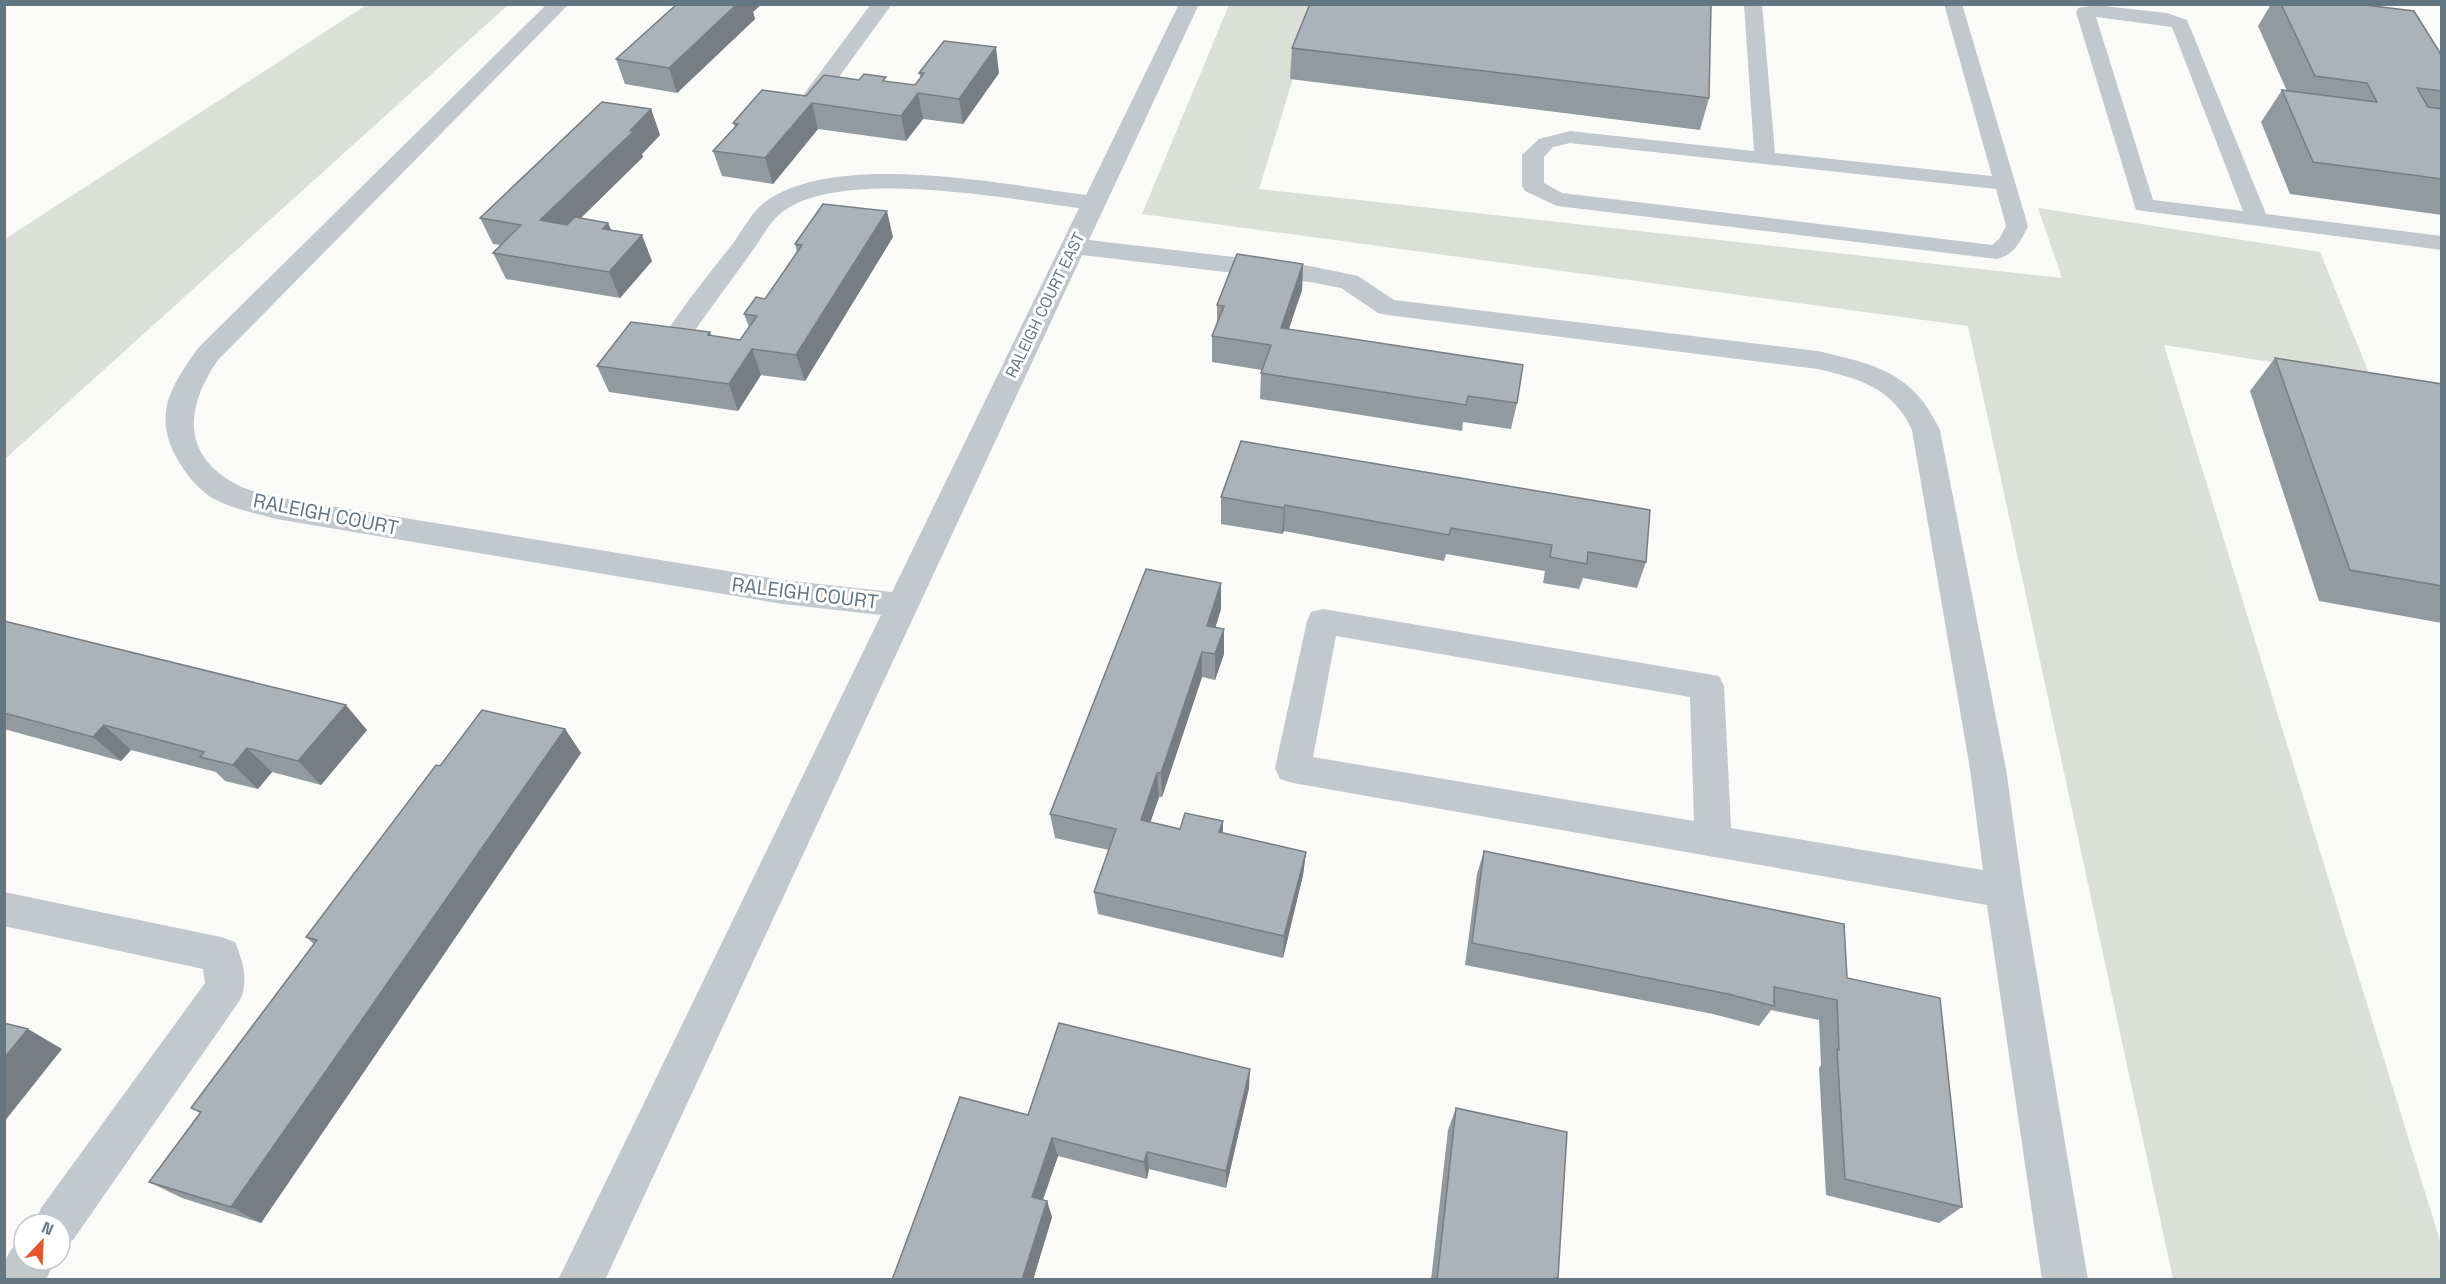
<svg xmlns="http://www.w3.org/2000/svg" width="2446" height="1284" viewBox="0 0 2446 1284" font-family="'Space Grotesk',sans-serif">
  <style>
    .green { fill: #dadfd7 }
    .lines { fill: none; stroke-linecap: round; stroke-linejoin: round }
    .service { fill: #c3c8cc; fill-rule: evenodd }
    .minor { fill: #c3c8cc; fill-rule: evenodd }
    .wall { fill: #929a9f }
    .shaded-wall { fill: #777d82 }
    .building { fill: #aab3b9; stroke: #777d82; stroke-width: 1.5 }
    .labels { text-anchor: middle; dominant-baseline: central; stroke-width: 6; stroke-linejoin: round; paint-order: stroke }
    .far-street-label { font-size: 16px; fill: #657683; stroke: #fff }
    .street-label { font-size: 20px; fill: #657683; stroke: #fff }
  </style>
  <rect width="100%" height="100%" fill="#fafaf8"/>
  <g class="green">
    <path d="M 368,4 L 508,5 L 5,459 L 5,239 Z"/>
    <path d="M 1316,4 L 1259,189 L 2062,278 L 2038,208 L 2320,252 L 2371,378 L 2164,345 L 2441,1244 L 2441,1279 L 2173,1279 L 1968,326 L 1142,214 L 1229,5 Z"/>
  </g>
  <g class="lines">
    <g class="service">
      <path d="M 1744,4 L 1762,4 L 1775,153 L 1992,176 L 1944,4 L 1962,4 L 2028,226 C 2021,241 2014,255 1997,259 L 1557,206 L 1525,191 L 1522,186 L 1522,155 L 1526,151 L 1539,139 L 1570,131 L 1754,151 ZM 1570,143 L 1996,189 L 2006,226 L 1999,239 L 1992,245 L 1562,193 L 1544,183 L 1544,157 L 1553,147 Z"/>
      <path d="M 2095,5 L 2167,13 L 2187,20 L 2266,214 L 2442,236 L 2442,250 L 2136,210 L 2076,12 L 2078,8 ZM 2096,17 L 2172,27 L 2243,211 L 2153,200 Z"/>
    </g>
    <g class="minor">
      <path d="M 547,4 L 569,4 L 218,360 C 188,403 179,451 232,482 C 245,490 261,493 276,497 L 783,580 L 892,592 L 1079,208 C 1008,199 837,166 780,214 C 769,223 762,238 753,250 C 730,282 706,314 684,346 L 674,349 L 664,346 L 661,340 C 683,306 709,274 734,242 C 743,229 752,212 765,202 C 835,150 1003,184 1086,195 L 1179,4 L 1199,4 L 1089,240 L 1310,266 L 1358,276 L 1394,300 L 1818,351 C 1876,365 1913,372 1940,430 L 2006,769 L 2023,891 L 2088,1280 L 2042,1280 L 1987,905 L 1293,783 L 1280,779 L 1275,768 L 1307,621 L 1311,612 L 1323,609 L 1719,676 L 1724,686 L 1731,828 L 1983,870 L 1970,769 L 1912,430 C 1893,388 1860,379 1818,369 L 1387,315 L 1378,313 L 1341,288 L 1310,282 L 1082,255 L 605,1280 L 558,1280 L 881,615 L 783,604 L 276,519 C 255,513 233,509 214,499 C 199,490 188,477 179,462 C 151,416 171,386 198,348 ZM 1336,636 L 1690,697 L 1694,821 L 1313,757 Z"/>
      <path d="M 871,4 L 892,4 L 820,103 L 804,103 L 801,98 Z"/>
      <path d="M 4,892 L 221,937 L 235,942 C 243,961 249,981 240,1000 L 73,1240 L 60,1245 L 60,1224 L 35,1224 L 41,1208 L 205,983 L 203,969 L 4,926 Z"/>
      <path d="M 24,1241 L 24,1260 L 55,1260 L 46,1280 L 4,1280 C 4,1262 6,1248 24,1241 Z"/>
    </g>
  </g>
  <g class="wall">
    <path d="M 2271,4 L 2357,4 L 2442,56 L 2442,215 L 2290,194 L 2261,122 L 2282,90 L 2287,91 L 2258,26 Z"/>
    <path d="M 753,12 L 755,19 L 677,93 L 625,84 L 616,59 Z"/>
    <path d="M 1292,48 L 1709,98 L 1700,130 L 1290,79 Z"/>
    <path d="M 919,73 L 999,73 L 963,124 L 923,119 L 906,141 L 818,129 L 773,184 L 722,176 L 713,151 L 735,127 L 733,123 L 806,96 L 859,80 L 887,82 L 915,85 L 921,78 Z"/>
    <path d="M 651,109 L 660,135 L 642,154 L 643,157 L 581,218 L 608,223 L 611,230 L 652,261 L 620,298 L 506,279 L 493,253 L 500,245 L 493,244 L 480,218 Z"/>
    <path d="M 893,237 L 805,381 L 761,375 L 738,411 L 609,392 L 597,366 L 710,332 L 712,336 L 740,340 L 749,327 L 744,314 L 765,299 L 797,252 L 795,244 Z"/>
    <path d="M 1303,264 L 1302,290 L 1289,329 L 1517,403 L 1511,429 L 1463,422 L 1462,431 L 1260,399 L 1261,373 L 1262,370 L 1212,362 L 1212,336 L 1217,324 L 1217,305 Z"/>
    <path d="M 2275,358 L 2442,384 L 2442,623 L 2319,601 L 2250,391 Z"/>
    <path d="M 1241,441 L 1646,562 L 1637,588 L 1583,578 L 1579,589 L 1543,583 L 1545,571 L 1446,554 L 1444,561 L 1284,531 L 1282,534 L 1221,524 L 1221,497 Z"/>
    <path d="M 1221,609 L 1215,628 L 1224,654 L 1215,680 L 1202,677 L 1162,797 L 1159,797 L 1150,822 L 1180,829 L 1223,833 L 1306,852 L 1303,875 L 1283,958 L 1098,914 L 1094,892 L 1109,850 L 1055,838 L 1050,814 Z"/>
    <path d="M 4,621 L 367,730 L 321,785 L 272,772 L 258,789 L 225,781 L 216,772 L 131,750 L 121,761 L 4,729 Z"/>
    <path d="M 565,729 L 581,753 L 261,1223 L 182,1198 L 149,1182 L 200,1113 L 191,1108 L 314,944 L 306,937 L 440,766 Z"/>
    <path d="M 1484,851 L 1847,978 L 1962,1207 L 1939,1223 L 1826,1195 L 1819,1068 L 1821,1065 L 1819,1020 L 1771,1010 L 1759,1026 L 1713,1014 L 1465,965 L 1477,874 Z"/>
    <path d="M 1249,1088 L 1226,1188 L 1149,1169 L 1147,1179 L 1058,1156 L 1043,1200 L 1047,1201 L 1052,1217 L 1033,1280 L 1028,1115 Z"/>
    <path d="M 1456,1108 L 1558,1278 L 1557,1280 L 1431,1280 L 1448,1130 Z"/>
  </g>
  <g class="shaded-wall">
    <path d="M 737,4 L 762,4 L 753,12 L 755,19 L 677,93 L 669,68 Z"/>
    <path d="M 996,47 L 999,73 L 963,124 L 959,99 Z"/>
    <path d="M 918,93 L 923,119 L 906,141 L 901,116 Z"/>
    <path d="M 812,103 L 818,129 L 773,184 L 765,158 Z"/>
    <path d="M 651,109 L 660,135 L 642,154 L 643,157 L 552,246 L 540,220 Z"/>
    <path d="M 887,211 L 893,237 L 805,381 L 796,355 Z"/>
    <path d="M 608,223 L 619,249 L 603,229 Z"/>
    <path d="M 642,235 L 652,261 L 620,298 L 609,272 Z"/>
    <path d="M 1303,264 L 1302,290 L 1280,354 L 1281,328 Z"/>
    <path d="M 752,349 L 761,375 L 738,411 L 729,384 Z"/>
    <path d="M 1285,505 L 1284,531 L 1282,534 L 1284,508 Z"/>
    <path d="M 1221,583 L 1221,609 L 1208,651 L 1207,626 Z"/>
    <path d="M 1224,629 L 1224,654 L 1215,680 L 1215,654 Z"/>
    <path d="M 1202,652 L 1202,677 L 1162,797 L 1161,773 Z"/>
    <path d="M 346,705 L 367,730 L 321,785 L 298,761 Z"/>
    <path d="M 104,725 L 131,750 L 121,761 L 93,737 Z"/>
    <path d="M 565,729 L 581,753 L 261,1223 L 231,1207 Z"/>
    <path d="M 247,748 L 272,772 L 258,789 L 233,765 Z"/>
    <path d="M 1157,773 L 1159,797 L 1143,844 L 1141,820 Z"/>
    <path d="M 1223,821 L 1223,844 L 1219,832 Z"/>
    <path d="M 1306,852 L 1303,875 L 1283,958 L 1284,936 Z"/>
    <path d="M 28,1029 L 62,1049 L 4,1122 L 4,1058 Z"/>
    <path d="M 1250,1069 L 1249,1088 L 1226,1188 L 1226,1171 Z"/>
    <path d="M 1052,1138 L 1058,1156 L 1038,1213 L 1032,1197 Z"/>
    <path d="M 1147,1152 L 1149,1169 L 1147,1179 L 1144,1162 Z"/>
    <path d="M 1047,1201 L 1052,1217 L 1033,1280 L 1022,1280 Z"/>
  </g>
  <g class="building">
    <path d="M 677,4 L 737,4 L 669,68 L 616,59 Z"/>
    <path d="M 1310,4 L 1711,4 L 1709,98 L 1292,48 Z"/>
    <path d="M 2281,4 L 2357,4 L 2414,11 L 2442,56 L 2442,91 L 2417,88 L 2428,107 L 2442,109 L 2442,179 L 2313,162 L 2282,90 L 2377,102 L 2367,83 L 2315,76 Z"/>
    <path d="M 944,41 L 996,47 L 959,99 L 918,93 L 901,116 L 812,103 L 765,158 L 713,151 L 738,124 L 733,123 L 762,90 L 806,96 L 824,75 L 859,80 L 864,74 L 886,77 L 883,81 L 915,85 L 924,73 L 919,73 Z"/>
    <path d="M 602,102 L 651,109 L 630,131 L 634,131 L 540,220 L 567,225 L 575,217 L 608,223 L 603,229 L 642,235 L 609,272 L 493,253 L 521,225 L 480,218 Z"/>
    <path d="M 823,204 L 887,211 L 796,355 L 752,349 L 729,384 L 597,366 L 631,322 L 710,332 L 708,335 L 740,340 L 757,316 L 744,314 L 756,297 L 765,299 L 802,245 L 795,244 Z"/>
    <path d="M 1237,254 L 1303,264 L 1281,328 L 1523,365 L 1517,403 L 1468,396 L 1466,405 L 1261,373 L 1271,345 L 1212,336 L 1224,306 L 1217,305 Z"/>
    <path d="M 2275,358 L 2442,384 L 2442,586 L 2350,570 Z"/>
    <path d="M 1241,441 L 1650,510 L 1646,562 L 1588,552 L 1587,564 L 1550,557 L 1552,545 L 1451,528 L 1449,535 L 1285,505 L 1284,508 L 1221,497 Z"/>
    <path d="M 1146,569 L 1221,583 L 1207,626 L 1224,629 L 1215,654 L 1202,652 L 1161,773 L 1157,773 L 1141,820 L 1180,829 L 1185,813 L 1223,821 L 1219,832 L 1306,852 L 1284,936 L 1094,892 L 1116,829 L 1050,814 Z"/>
    <path d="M 4,621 L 346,705 L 298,761 L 247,748 L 233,765 L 200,757 L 204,752 L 104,725 L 93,737 L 4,713 Z"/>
    <path d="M 482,710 L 565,729 L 231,1207 L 149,1182 L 201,1112 L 191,1108 L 317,940 L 306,937 L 436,765 L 440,766 Z"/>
    <path d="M 1484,851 L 1844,924 L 1847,978 L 1940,998 L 1962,1207 L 1845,1179 L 1837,1049 L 1839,1050 L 1837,1000 L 1774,987 L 1774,1006 L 1728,994 L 1472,943 Z"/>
    <path d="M 4,1023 L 28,1029 L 4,1058 Z"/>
    <path d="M 1059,1023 L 1250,1069 L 1226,1171 L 1147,1152 L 1144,1162 L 1052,1138 L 1032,1197 L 1047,1201 L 1022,1280 L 892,1280 L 960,1097 L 1028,1115 Z"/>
    <path d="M 1456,1108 L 1567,1132 L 1558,1278 L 1555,1278 L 1555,1280 L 1437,1280 Z"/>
  </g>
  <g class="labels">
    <g class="far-street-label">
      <text transform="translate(1045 305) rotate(-64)">RALEIGH COURT EAST</text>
    </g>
    <g class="street-label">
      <text transform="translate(326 514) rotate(11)">RALEIGH COURT</text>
      <text transform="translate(805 593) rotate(7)">RALEIGH COURT</text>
    </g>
  </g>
  <rect width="2446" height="1284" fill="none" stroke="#657683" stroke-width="12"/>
  <g transform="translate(42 1242) rotate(23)"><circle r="28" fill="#ffffff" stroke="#c1c8cd" stroke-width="1.5"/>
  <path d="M0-4.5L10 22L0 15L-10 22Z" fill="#e4572e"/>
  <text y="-9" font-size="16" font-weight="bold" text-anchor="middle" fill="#657683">N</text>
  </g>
</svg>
